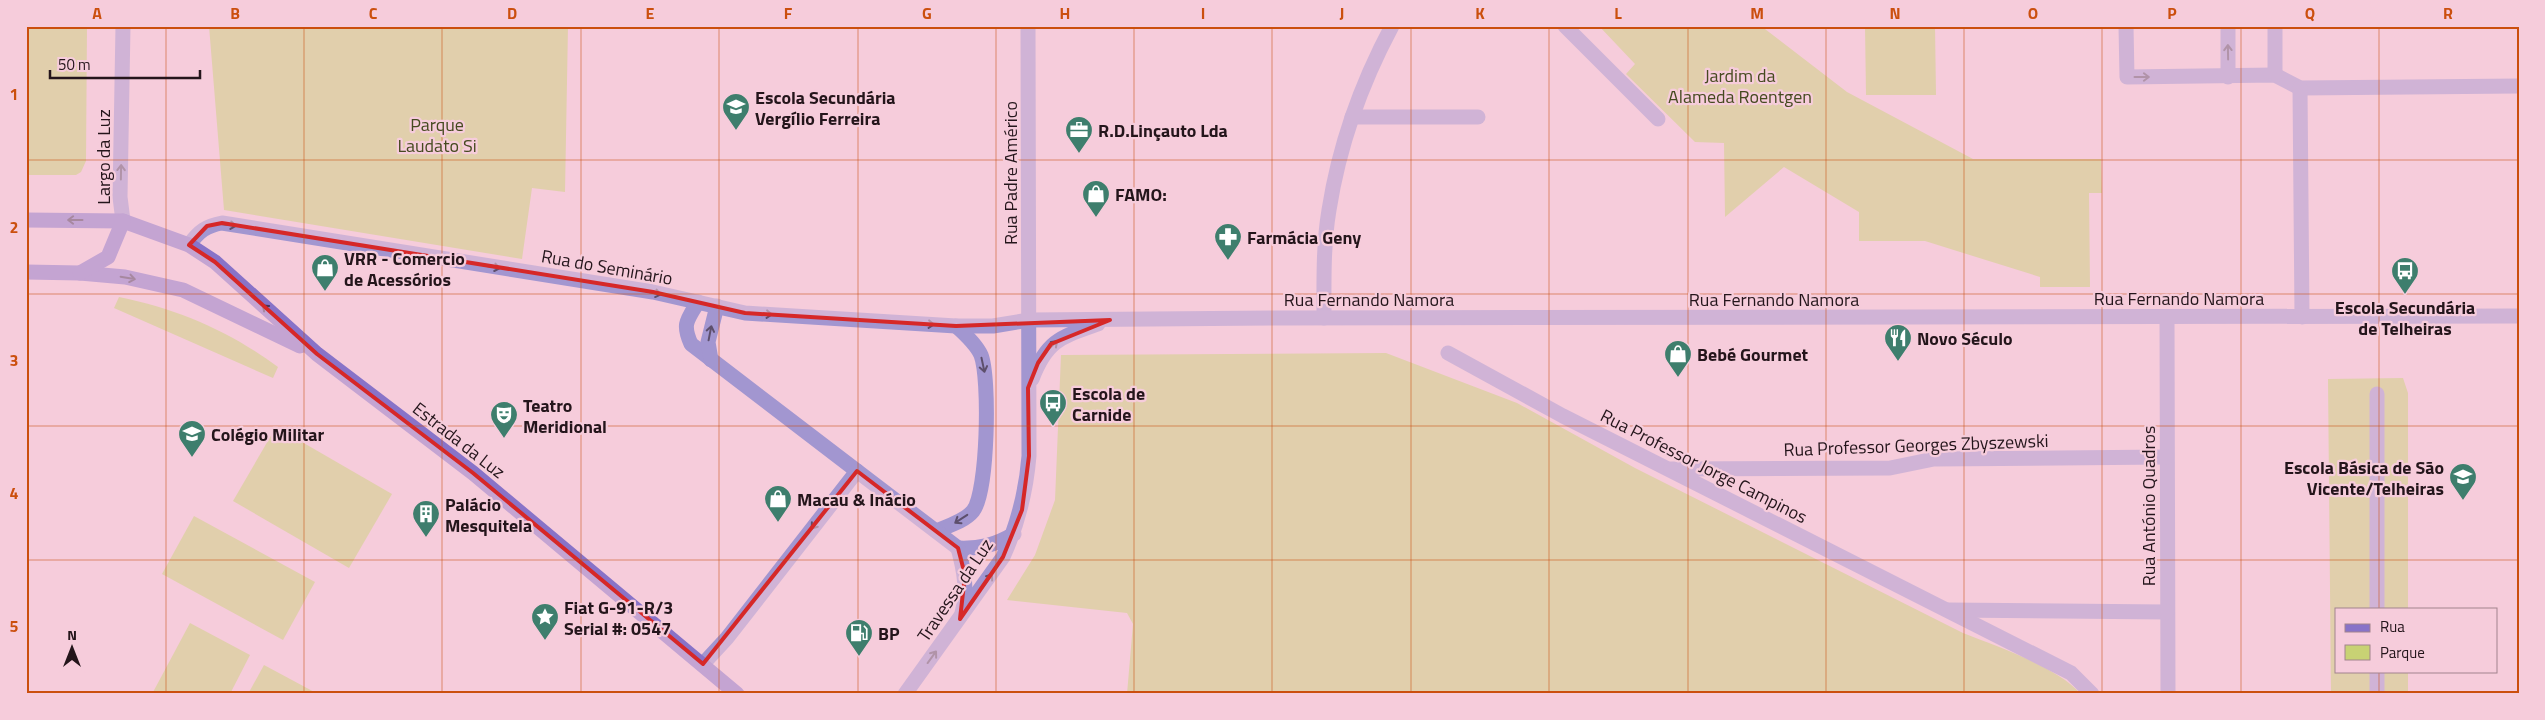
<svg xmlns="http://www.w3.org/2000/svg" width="2545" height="720" viewBox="0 0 2545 720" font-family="'Titillium Web',sans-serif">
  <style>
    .green { fill: #c8d274 }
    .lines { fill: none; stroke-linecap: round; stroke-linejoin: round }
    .minor { stroke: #a296d0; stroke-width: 15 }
    .tertiary { stroke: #a296d0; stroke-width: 15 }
    .secondary { stroke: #8873c8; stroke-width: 15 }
    .oneway { stroke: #5d4f6c }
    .oneway2 { stroke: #473658 }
    .marked { fill: none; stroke: #d62828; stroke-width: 4; stroke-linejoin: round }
    .grid { fill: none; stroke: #cb4f0e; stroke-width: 1; stroke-opacity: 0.55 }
    .labels { text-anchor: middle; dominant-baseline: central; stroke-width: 4.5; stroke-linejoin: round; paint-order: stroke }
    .park-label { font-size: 18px; fill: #454a1f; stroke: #f6ccdb }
    .poi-label { font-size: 18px; font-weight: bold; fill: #24151b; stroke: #f6ccdb; text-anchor: start }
    .street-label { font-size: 18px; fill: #24151b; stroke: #f6ccdb }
    .neatline { fill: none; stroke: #cb4f0e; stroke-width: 2 }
    .grid-label { font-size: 16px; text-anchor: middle; font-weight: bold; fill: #cb4f0e }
  </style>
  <rect width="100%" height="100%" fill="#f6ccdb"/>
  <g class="green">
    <path d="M 26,26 L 87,26 L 86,161 L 81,172 L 76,175 L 26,175 Z"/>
    <path d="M 209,26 L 568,26 L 565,192 L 532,188 L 522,259 L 224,210 Z"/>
    <path d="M 1599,26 L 1761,26 L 1847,92 L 1973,159 L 2101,159 L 2102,193 L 2089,193 L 2090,287 L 2040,287 L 2040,277 L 1925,241 L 1859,241 L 1859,212 L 1784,167 L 1725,217 L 1724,143 L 1695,142 L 1626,74 L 1635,64 Z"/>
    <path d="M 1865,26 L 1935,26 L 1936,95 L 1866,95 Z"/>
    <path d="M 119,297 C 178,309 229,331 278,367 L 273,378 L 114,308 Z"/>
    <path d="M 1386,353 L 1517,403 L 1635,468 L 1963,633 C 1998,647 2056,666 2081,694 L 1127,694 L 1133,624 L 1127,613 L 1007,600 L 1035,555 L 1055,500 L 1061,355 Z"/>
    <path d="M 2403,378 L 2408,393 L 2408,609 L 2336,609 L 2336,671 L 2408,671 L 2408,694 L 2331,694 L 2328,379 Z"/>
    <path d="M 276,427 L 392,494 L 349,568 L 233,501 Z"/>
    <path d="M 194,516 L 315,582 L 283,640 L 162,574 Z"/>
    <path d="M 190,623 L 250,655 L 230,694 L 152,694 Z"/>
    <path d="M 264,665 L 318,694 L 248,694 Z"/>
  </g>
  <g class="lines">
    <g class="minor">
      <path d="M 1565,26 L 1658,119"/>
      <path d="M 2126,26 L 2127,77 L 2275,75 L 2300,88 L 2519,86"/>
      <path d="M 2228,26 L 2228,77"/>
      <path d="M 2275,75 L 2275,26"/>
      <path d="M 2300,88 L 2302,317"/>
      <path d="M 1352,117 L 1478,117"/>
      <path d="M 189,245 C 199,231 206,226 222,223 L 653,292 L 745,313 L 956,326 L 993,326 L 1029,320"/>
      <path d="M 698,302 C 687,320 682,324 691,344 L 857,471"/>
      <path d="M 2167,317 L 2168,694"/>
      <path d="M 1324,318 C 1324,282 1323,246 1329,210 C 1339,146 1361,84 1392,26"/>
      <path d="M 1448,353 L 1563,416 L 2071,673 L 2092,694"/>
      <path d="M 711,360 L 708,342 L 717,306"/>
      <path d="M 1671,469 L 1890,468 L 1934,459 L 2166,457"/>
      <path d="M 936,531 C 948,526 965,521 973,511 C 988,492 990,378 981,355 C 976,344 965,334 956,326"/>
      <path d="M 2377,609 L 2377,394"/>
      <path d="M 1948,610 L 2167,612"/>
      <path d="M 2377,694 L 2377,671"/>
    </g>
    <g class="tertiary">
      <path d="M 123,26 L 120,197 L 123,221"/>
      <path d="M 1029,320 L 1279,318 L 2519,316"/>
      <path d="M 1032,379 C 1047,340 1061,337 1098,324"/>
      <path d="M 958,548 C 964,570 968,591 962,613"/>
      <path d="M 958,548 C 980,549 995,545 1014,534"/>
      <path d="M 703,664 L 727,638 L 857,471 L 958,548"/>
      <path d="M 905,694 L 1003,557 C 1018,524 1026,493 1029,456 L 1028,26"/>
    </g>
    <g class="secondary">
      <path d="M 26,220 L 123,221 L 189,245 L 215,262 L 317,354 L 473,473 L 737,694"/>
      <path d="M 26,272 L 80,273 L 125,277 L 183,290 L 300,346"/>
      <path d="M 80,273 L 108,257 L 123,221"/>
    </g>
  </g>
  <defs><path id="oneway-shaft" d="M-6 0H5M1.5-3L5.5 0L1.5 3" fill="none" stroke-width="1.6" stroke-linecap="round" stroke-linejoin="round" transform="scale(1.25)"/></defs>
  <g class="oneway">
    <use href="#oneway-shaft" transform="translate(2228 52) rotate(-91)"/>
    <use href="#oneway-shaft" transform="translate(2142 77)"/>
    <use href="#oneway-shaft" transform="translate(121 172) rotate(-89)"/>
    <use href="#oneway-shaft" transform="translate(229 225) rotate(7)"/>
    <use href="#oneway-shaft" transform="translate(493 267) rotate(9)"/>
    <use href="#oneway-shaft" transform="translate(654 293) rotate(11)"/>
    <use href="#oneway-shaft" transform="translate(765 314) rotate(4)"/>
    <use href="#oneway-shaft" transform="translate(927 324) rotate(4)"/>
    <use href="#oneway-shaft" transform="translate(710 333) rotate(-79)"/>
    <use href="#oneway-shaft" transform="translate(1052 346) rotate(-43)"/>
    <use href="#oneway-shaft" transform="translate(983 365) rotate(78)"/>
    <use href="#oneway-shaft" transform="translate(961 519) rotate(147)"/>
    <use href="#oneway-shaft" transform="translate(816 523) rotate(128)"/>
    <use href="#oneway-shaft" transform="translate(988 580) rotate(-55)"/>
    <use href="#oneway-shaft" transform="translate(932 657) rotate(-54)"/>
  </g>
  <g class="oneway2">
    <use href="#oneway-shaft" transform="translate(75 220) rotate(-180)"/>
    <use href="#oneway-shaft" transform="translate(128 278) rotate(10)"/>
    <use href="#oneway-shaft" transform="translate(268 310) rotate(-138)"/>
  </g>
  <path d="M0 0H2545V720H0ZM 222,223 L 653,292 L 745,313 L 956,326 L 1110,320 L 1051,344 L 1038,363 L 1028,388 L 1029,456 L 1022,510 L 1003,557 L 960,619 L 965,575 L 958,548 L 857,471 L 703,664 L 473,473 L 317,354 L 215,262 L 189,245 L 207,226 Z" fill="#f6ccdb" fill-opacity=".55" fill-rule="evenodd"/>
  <path class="marked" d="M 222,223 L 653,292 L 745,313 L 956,326 L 1110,320 L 1051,344 L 1038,363 L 1028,388 L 1029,456 L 1022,510 L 1003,557 L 960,619 L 965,575 L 958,548 L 857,471 L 703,664 L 473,473 L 317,354 L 215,262 L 189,245 L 207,226 Z"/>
  <path class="grid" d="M 166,26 L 166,694M 304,26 L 304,694M 442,26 L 442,694M 581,26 L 581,694M 719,26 L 719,694M 858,26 L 858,694M 996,26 L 996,694M 1134,26 L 1134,694M 1272,26 L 1272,694M 1411,26 L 1411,694M 1549,26 L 1549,694M 1688,26 L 1688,694M 1826,26 L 1826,694M 1964,26 L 1964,694M 2102,26 L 2102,694M 2241,26 L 2241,694M 2379,26 L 2379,609M 26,160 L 2519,160M 26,294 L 2519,294M 26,426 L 2519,426M 26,560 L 2519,560M 2379,671 L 2379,694"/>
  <defs>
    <symbol id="school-pin" viewBox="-11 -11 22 30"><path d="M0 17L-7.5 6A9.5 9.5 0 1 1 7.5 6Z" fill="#3e7e6d" stroke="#f6ccdb"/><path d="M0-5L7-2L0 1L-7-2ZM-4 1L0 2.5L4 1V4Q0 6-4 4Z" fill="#fff"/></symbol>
    <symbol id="office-pin" viewBox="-11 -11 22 30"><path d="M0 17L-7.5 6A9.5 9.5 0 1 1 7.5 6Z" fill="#3e7e6d" stroke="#f6ccdb"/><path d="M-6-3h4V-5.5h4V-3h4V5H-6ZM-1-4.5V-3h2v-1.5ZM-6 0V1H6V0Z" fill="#fff"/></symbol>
    <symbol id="shop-pin" viewBox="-11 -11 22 30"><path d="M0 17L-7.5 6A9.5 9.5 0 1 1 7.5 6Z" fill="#3e7e6d" stroke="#f6ccdb"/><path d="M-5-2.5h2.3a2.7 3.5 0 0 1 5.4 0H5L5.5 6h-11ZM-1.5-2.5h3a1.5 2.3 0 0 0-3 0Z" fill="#fff"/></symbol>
    <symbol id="pharmacy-pin" viewBox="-11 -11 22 30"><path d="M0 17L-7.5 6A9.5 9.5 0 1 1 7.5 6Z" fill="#3e7e6d" stroke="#f6ccdb"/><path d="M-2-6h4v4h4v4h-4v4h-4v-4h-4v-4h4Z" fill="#fff"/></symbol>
    <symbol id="bus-pin" viewBox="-11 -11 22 30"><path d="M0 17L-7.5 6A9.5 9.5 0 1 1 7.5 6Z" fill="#3e7e6d" stroke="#f6ccdb"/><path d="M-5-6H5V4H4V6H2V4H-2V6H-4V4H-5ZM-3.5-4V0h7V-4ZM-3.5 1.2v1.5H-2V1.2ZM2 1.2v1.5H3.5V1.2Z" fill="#fff"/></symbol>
    <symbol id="restaurant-pin" viewBox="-11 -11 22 30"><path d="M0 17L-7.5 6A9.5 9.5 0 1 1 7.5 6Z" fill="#3e7e6d" stroke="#f6ccdb"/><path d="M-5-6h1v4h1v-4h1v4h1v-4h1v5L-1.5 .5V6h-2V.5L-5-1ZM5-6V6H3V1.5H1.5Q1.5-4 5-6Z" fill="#fff"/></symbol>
    <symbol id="theatre-pin" viewBox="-11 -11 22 30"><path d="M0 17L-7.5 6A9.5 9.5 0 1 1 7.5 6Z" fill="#3e7e6d" stroke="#f6ccdb"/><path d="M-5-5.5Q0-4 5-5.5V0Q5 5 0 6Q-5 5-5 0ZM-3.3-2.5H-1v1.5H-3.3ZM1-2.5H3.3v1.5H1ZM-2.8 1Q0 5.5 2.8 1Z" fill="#fff"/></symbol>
    <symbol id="building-pin" viewBox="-11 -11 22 30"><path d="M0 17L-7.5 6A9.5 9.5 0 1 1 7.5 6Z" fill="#3e7e6d" stroke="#f6ccdb"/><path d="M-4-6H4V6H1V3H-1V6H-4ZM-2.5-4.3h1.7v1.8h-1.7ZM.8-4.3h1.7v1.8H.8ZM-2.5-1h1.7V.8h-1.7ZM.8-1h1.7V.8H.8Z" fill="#fff"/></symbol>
    <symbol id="sight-pin" viewBox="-11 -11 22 30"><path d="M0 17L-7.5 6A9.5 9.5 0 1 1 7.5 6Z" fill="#3e7e6d" stroke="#f6ccdb"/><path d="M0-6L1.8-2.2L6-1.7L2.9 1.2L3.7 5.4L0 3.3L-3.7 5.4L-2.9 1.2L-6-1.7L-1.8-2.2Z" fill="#fff"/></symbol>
    <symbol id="fuel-pin" viewBox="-11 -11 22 30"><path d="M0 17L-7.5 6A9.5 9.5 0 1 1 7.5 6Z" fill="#3e7e6d" stroke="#f6ccdb"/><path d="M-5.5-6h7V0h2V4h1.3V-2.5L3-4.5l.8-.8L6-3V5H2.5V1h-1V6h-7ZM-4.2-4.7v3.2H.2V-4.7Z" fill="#fff"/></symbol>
  </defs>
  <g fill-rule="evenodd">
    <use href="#school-pin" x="720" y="91" width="32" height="43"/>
    <use href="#office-pin" x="1063" y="114" width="32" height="43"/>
    <use href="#shop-pin" x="1080" y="178" width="32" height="43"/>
    <use href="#pharmacy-pin" x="1212" y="221" width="32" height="43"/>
    <use href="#shop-pin" x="309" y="252" width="32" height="43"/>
    <use href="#bus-pin" x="2389" y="255" width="32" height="43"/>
    <use href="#restaurant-pin" x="1882" y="322" width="32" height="43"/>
    <use href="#shop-pin" x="1662" y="338" width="32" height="43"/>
    <use href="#bus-pin" x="1037" y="387" width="32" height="43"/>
    <use href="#theatre-pin" x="488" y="399" width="32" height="43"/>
    <use href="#school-pin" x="176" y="418" width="32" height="43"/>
    <use href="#school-pin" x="2447" y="461" width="32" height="43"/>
    <use href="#shop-pin" x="762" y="483" width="32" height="43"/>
    <use href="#building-pin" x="410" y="498" width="32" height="43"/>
    <use href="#sight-pin" x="529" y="601" width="32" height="43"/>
    <use href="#fuel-pin" x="843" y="617" width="32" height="43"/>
  </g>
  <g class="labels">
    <g class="park-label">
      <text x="1740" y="75">Jardim da<tspan x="1740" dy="21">Alameda Roentgen</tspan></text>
      <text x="437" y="124">Parque<tspan x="437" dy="21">Laudato Si</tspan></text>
    </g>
    <g class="poi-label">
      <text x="755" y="97">Escola Secundária<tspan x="755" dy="21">Vergílio Ferreira</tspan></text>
      <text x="1098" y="130">R.D.Linçauto Lda</text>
      <text x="1115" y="194">FAMO:</text>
      <text x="1247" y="237">Farmácia Geny</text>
      <text x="344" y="258">VRR - Comercio<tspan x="344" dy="21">de Acessórios</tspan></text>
      <text x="2405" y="307" text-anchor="middle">Escola Secundária<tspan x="2405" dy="21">de Telheiras</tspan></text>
      <text x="1917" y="338">Novo Século</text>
      <text x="1697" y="354">Bebé Gourmet</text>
      <text x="1072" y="393">Escola de<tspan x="1072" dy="21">Carnide</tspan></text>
      <text x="523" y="405">Teatro<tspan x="523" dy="21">Meridional</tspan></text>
      <text x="211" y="434">Colégio Militar</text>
      <text x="2444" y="467" text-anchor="end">Escola Básica de São<tspan x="2444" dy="21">Vicente/Telheiras</tspan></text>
      <text x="797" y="499">Macau &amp; Inácio</text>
      <text x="445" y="504">Palácio<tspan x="445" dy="21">Mesquitela</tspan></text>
      <text x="564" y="607">Fiat G-91-R/3<tspan x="564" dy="21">Serial #: 0547</tspan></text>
      <text x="878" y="633">BP</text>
    </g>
    <g class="street-label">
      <text transform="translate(103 157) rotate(-90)">Largo da Luz</text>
      <text transform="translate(1010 173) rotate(-90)">Rua Padre Américo</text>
      <text transform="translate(607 267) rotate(10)">Rua do Seminário</text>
      <text x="2179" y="298">Rua Fernando Namora</text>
      <text x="1369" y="299">Rua Fernando Namora</text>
      <text x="1774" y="299">Rua Fernando Namora</text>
      <text transform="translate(459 440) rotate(38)">Estrada da Luz</text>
      <text transform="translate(1916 445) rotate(-2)">Rua Professor Georges Zbyszewski</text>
      <text transform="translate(1704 466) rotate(27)">Rua Professor Jorge Campinos</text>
      <text transform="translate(2148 506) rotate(-90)">Rua António Quadros</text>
      <text transform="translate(955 590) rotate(-56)">Travessa da Luz</text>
    </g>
  </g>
  <rect width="2545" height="720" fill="none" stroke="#f6ccdb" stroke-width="55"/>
  <rect x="2335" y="608" width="162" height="65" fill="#f6ccdb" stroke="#a2838e"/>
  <rect x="2345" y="624" width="25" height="8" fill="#8873c8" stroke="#a2838e"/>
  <text x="2380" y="632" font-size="15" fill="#24151b">Rua</text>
  <rect x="2345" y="645" width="25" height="15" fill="#c8d274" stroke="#a2838e"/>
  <text x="2380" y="658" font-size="15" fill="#24151b">Parque</text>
  <g transform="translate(72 648)" stroke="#f6ccdb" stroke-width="4" paint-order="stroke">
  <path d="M0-4L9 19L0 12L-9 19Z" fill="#24151b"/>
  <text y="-8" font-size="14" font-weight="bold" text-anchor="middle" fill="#24151b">N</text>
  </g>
  <path d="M50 70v8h150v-8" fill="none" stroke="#24151b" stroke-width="2.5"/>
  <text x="58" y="70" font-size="15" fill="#24151b" stroke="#f6ccdb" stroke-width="4" paint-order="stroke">50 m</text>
  <rect x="28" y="28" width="2490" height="664" class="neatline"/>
  <g class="grid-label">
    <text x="97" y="19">A</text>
    <text x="235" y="19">B</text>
    <text x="373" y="19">C</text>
    <text x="512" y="19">D</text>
    <text x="650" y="19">E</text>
    <text x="788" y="19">F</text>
    <text x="927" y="19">G</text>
    <text x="1065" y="19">H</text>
    <text x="1203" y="19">I</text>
    <text x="1342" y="19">J</text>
    <text x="1480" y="19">K</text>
    <text x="1618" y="19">L</text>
    <text x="1757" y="19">M</text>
    <text x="1895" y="19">N</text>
    <text x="2033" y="19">O</text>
    <text x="2172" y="19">P</text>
    <text x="2310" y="19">Q</text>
    <text x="2448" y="19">R</text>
    <text x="14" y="100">1</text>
    <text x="14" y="233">2</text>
    <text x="14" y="366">3</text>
    <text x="14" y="499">4</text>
    <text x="14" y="632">5</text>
  </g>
</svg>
